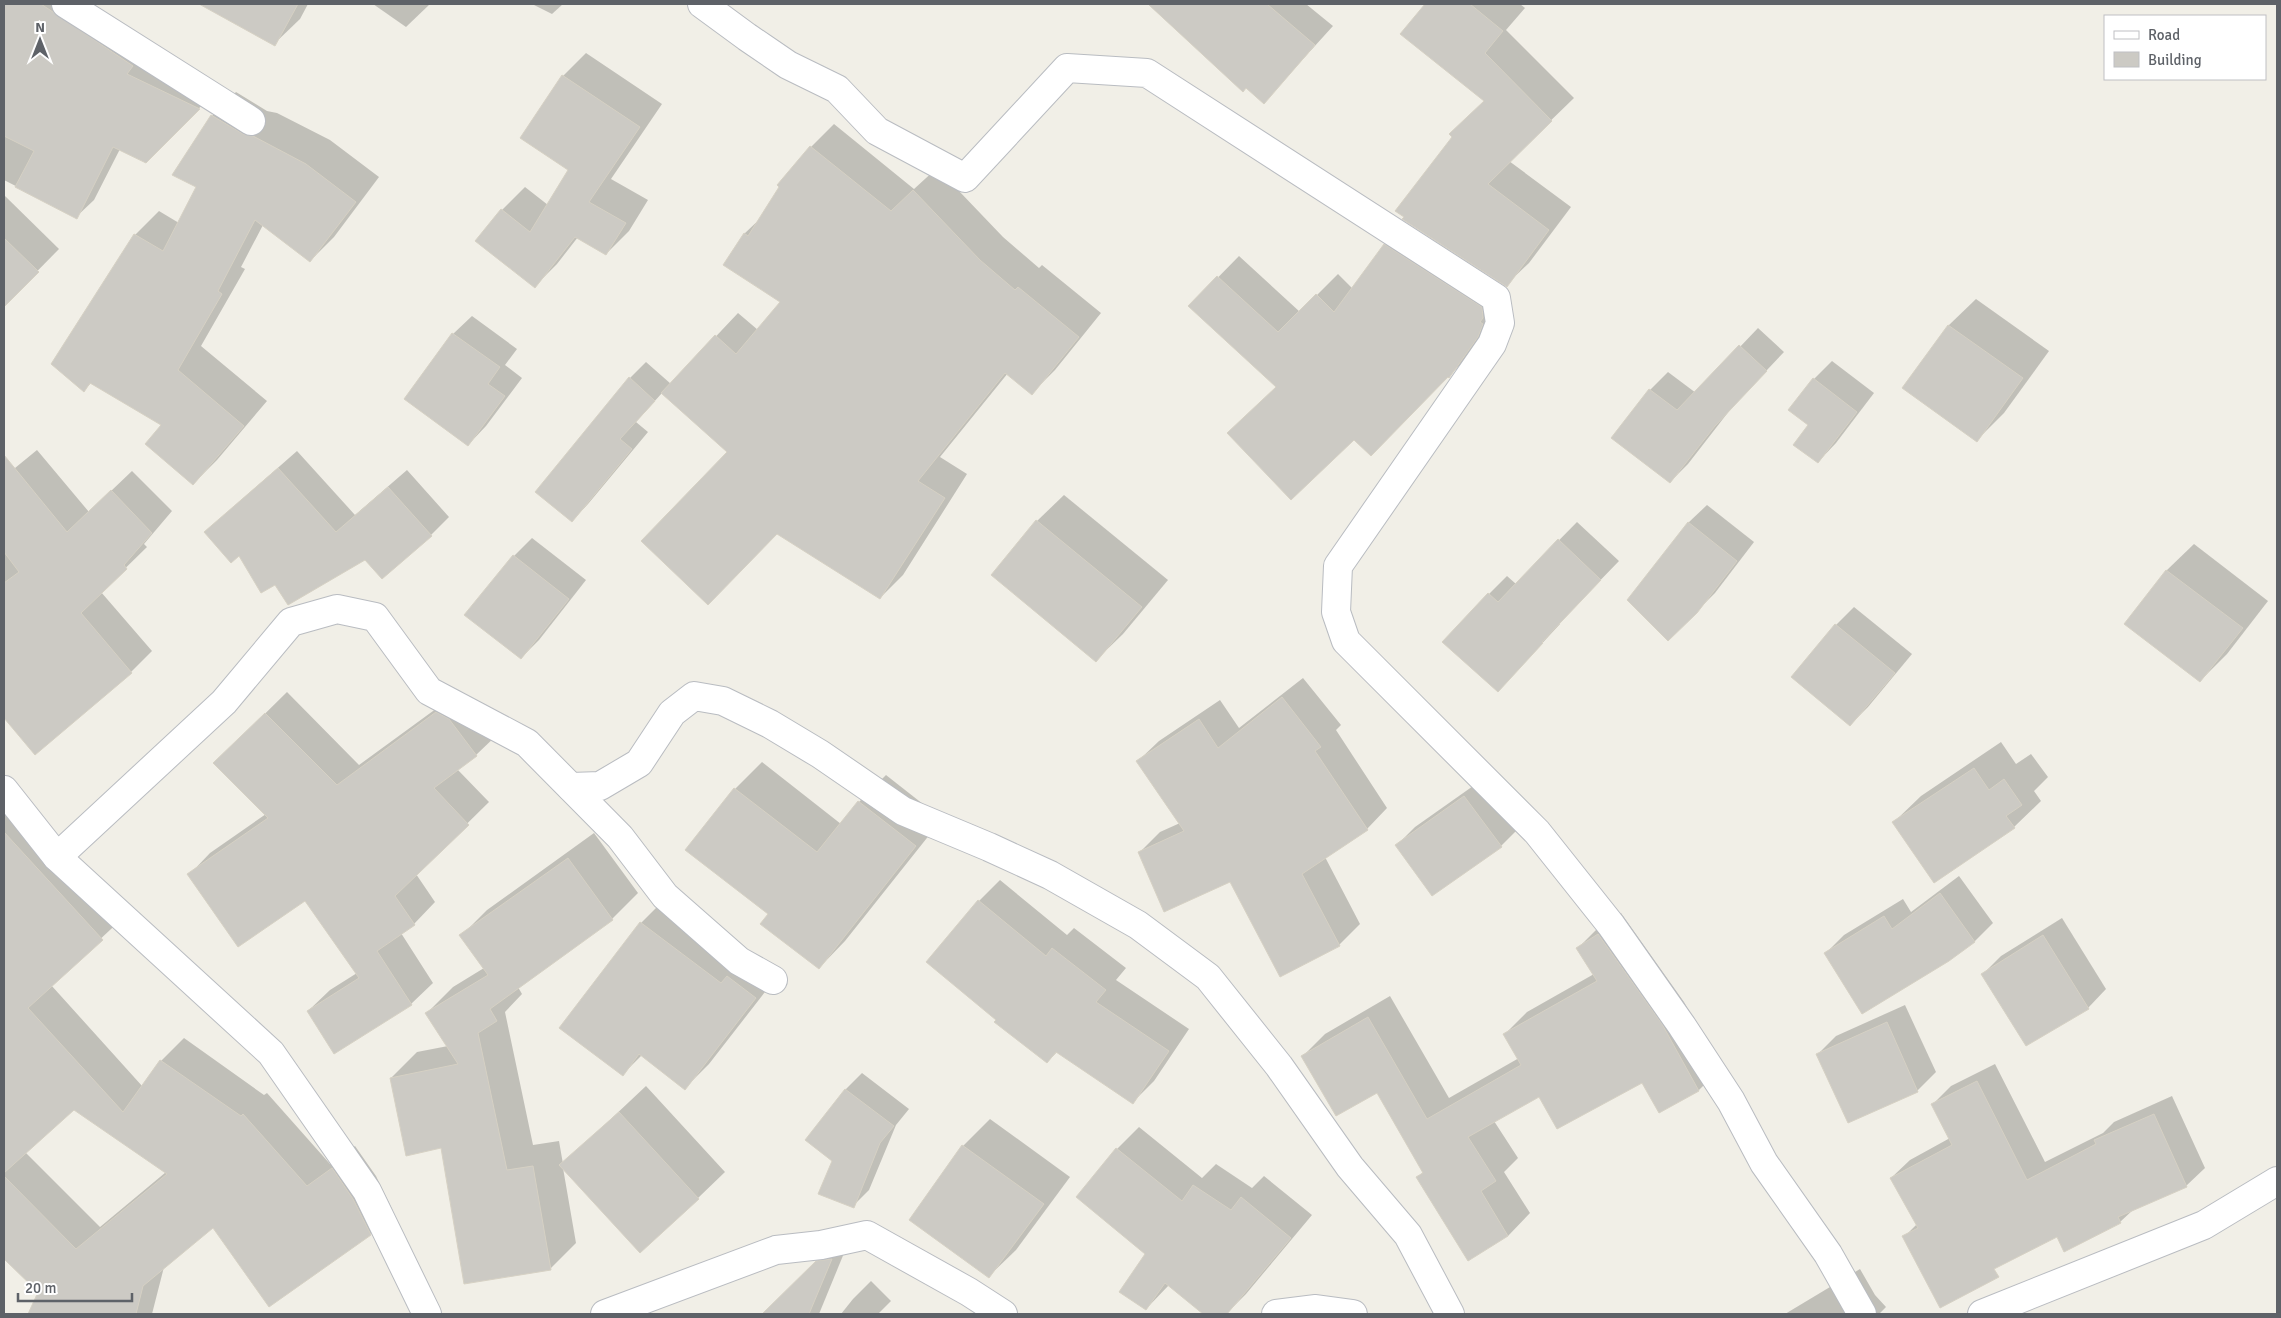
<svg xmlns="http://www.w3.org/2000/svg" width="2281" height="1318" viewBox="0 0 2281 1318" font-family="Signika,sans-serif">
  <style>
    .shadow { fill: #0003; fill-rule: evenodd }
    .building { fill: #cccac4; stroke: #d6d1c4 }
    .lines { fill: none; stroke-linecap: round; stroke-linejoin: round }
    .street-casing { stroke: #b9bcc1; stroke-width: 30 }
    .street { stroke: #fff; stroke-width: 28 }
  </style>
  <rect width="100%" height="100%" fill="#f1efe7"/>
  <g class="shadow">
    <path d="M 22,4 L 82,4 L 217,90 L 146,162 L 120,149 L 94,200 L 76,217 L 4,180 L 4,42 Z"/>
    <path d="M 206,4 L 308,4 L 300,19 L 274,44 Z"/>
    <path d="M 373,4 L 430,4 L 406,27 Z"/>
    <path d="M 532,4 L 563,4 L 552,14 Z"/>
    <path d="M 1148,4 L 1306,4 L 1333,26 L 1264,102 L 1246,87 L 1243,90 Z"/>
    <path d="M 1426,4 L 1520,4 L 1525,8 L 1506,30 L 1574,98 L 1509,161 L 1571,207 L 1529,263 L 1506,285 L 1404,219 L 1485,100 L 1402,33 Z"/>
    <path d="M 586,53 L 662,104 L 611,179 L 648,200 L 629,231 L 606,254 L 578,237 L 557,264 L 535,286 L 477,241 L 502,210 L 525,187 L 548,205 L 570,169 L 563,76 Z"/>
    <path d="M 236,92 L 267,111 L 277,113 L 330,140 L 379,177 L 334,237 L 310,261 L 263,225 L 241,267 L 245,269 L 201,346 L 267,401 L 217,460 L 193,484 L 163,425 L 91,383 L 84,390 L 53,363 L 135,235 L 159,211 L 179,223 L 198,186 L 174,175 L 212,116 Z"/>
    <path d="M 834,124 L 914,189 L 937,168 L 1003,237 L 1039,268 L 1042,265 L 1101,313 L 1055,370 L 1032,393 L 1008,373 L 940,457 L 967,474 L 903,575 L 880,598 L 729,452 L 662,393 L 636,422 L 648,432 L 588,504 L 572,521 L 630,378 L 646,362 L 671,384 L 738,313 L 758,330 L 782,302 L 744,234 L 763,216 L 781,187 L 779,185 L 811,147 Z"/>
    <path d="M 4,195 L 59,249 L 4,305 Z"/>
    <path d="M 1406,224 L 1499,314 L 1470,355 L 1449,376 L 1354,439 L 1277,387 L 1190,306 L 1239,256 L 1300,312 L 1338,274 L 1353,289 L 1385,245 Z"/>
    <path d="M 1976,299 L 2049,351 L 2004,413 L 1977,440 L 1904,388 L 1949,325 Z"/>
    <path d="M 472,316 L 517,349 L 505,365 L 522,378 L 486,426 L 468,445 L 406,399 L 453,334 Z"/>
    <path d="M 1758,328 L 1784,352 L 1733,406 L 1688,464 L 1670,482 L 1613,438 L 1650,390 L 1668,372 L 1696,393 Z"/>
    <path d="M 1832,361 L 1874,393 L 1836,443 L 1818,462 L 1809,424 L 1814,379 Z"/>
    <path d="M 37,450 L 89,512 L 132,471 L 172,511 L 144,544 L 147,547 L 101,592 L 152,651 L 131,672 L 35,753 L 4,716 L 4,477 Z"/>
    <path d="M 297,451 L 355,515 L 407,470 L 449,517 L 431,535 L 365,558 L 276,583 L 239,554 L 205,532 Z"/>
    <path d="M 1064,495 L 1168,580 L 1123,634 L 1096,660 L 1037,521 Z"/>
    <path d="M 1707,505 L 1754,542 L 1715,593 L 1696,612 L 1688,523 Z"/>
    <path d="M 1577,522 L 1619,561 L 1559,623 L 1560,624 L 1498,691 L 1489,594 L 1507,576 L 1516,584 Z"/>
    <path d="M 532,538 L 586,580 L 539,640 L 521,658 L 514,556 Z"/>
    <path d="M 2194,544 L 2268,601 L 2227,654 L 2200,681 L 2126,624 L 2167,570 Z"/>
    <path d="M 1854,607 L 1912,654 L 1868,707 L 1850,725 L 1792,677 L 1836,625 Z"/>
    <path d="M 1303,678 L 1341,725 L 1336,730 L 1387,808 L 1367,829 L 1325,857 L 1360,924 L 1339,945 L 1280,975 L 1231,881 L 1139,853 L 1160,832 L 1180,823 L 1138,761 L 1159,741 L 1220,700 L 1239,728 Z"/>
    <path d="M 287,692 L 359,765 L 459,692 L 498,734 L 476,755 L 457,769 L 489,802 L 416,874 L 435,902 L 414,924 L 401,933 L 433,983 L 411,1004 L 308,1011 L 330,990 L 357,973 L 305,899 L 189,875 L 210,853 L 266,814 L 215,763 Z"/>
    <path d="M 2001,742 L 2016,764 L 2031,754 L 2048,777 L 2034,791 L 2041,801 L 2014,827 L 1894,822 L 1921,796 Z"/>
    <path d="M 762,762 L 841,824 L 859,802 L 886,775 L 942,819 L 845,941 L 819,968 L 770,914 L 735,789 Z"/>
    <path d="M 1483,779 L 1519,828 L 1501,846 L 1397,845 L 1415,827 Z"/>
    <path d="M 4,793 L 41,818 L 125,916 L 51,985 L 143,1087 L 161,1061 L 184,1038 L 264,1095 L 267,1093 L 330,1164 L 355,1146 L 376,1176 L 393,1211 L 370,1234 L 213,1226 L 164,1267 L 152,1314 L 29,1314 L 39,1292 L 4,1257 ZM 74,1108 L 166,1172 L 100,1227 L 25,1152 Z"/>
    <path d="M 594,833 L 638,893 L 612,919 L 518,987 L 522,994 L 505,1012 L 533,1145 L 559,1141 L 563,1164 L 646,1086 L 725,1172 L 698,1198 L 563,1168 L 576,1243 L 550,1269 L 442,1147 L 391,1078 L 417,1052 L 448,1046 L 427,1013 L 453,987 L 484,968 L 461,936 L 487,910 Z"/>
    <path d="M 1959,876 L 1993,923 L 1975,941 L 1826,953 L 1844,935 L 1903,899 L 1911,912 Z"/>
    <path d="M 1000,880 L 1067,935 L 1074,928 L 1126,968 L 1116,980 L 1189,1029 L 1154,1081 L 1133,1102 L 1057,1052 L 1047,1062 L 998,1020 L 979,901 Z"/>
    <path d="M 665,899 L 745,959 L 779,974 L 709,1064 L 685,1088 L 642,1055 L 623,1074 L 641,923 Z"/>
    <path d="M 1621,913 L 1684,1002 L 1721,1068 L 1699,1090 L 1660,1111 L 1642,1081 L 1539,1095 L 1494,1121 L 1518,1158 L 1504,1172 L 1530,1213 L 1508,1236 L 1418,1177 L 1423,1172 L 1377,1091 L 1303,1056 L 1325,1034 L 1390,996 L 1449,1098 L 1519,1058 L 1505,1034 L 1527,1012 L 1594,974 L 1578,948 L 1600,926 Z"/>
    <path d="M 2062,918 L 2106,989 L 2088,1008 L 1983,974 L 2001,956 Z"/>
    <path d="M 1905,1005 L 1936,1072 L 1917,1091 L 1849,1121 L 1818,1054 L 1836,1036 Z"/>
    <path d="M 1995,1064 L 2045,1162 L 2103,1133 L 2114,1122 L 2172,1096 L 2205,1168 L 2186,1186 L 2134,1209 L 2120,1222 L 2057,1236 L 1904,1237 L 1917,1224 L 1891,1178 L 1910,1160 L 1950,1138 L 1933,1104 L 1951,1086 Z"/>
    <path d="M 862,1073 L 909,1109 L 896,1125 L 869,1190 L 853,1206 L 833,1160 L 807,1140 L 846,1089 Z"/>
    <path d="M 990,1119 L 1070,1177 L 1016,1250 L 989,1276 L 963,1146 Z"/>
    <path d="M 1139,1127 L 1202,1178 L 1216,1164 L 1252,1188 L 1264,1176 L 1312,1215 L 1246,1294 L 1226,1314 L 1222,1314 L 1211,1305 L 1169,1285 L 1146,1309 L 1147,1254 L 1078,1197 L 1117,1149 Z"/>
    <path d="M 849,1241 L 819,1314 L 765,1313 L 835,1244 Z"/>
    <path d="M 1860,1269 L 1875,1295 L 1886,1307 L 1879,1314 L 1785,1314 Z"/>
    <path d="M 871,1281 L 891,1301 L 878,1314 L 841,1314 L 853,1299 Z"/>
  </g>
  <g class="building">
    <path d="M 4,4 L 41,4 L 133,66 L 127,74 L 200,109 L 146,163 L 113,147 L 77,219 L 15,187 L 34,151 L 4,136 Z"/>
    <path d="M 199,4 L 298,4 L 275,46 Z"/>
    <path d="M 1148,4 L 1267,4 L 1315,45 L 1264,104 L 1246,88 L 1243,92 Z"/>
    <path d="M 1425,4 L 1470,4 L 1503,31 L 1485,53 L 1552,121 L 1488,184 L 1549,230 L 1507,287 L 1402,219 L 1404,217 L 1395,211 L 1452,137 L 1449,134 L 1484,101 L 1400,34 Z"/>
    <path d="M 562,75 L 640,127 L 589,202 L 626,223 L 606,255 L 575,237 L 535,288 L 475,241 L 501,209 L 530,232 L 568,170 L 520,138 Z"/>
    <path d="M 211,115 L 243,134 L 253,136 L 306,164 L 356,202 L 310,262 L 255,220 L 218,291 L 222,294 L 178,370 L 244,426 L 193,485 L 145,444 L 161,425 L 90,383 L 84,392 L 51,364 L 134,234 L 163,251 L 196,187 L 172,175 Z"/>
    <path d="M 810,146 L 891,211 L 913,190 L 980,260 L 1015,290 L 1018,287 L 1079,337 L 1032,395 L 1005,373 L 918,481 L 945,498 L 880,599 L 777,534 L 708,605 L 641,541 L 727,452 L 661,393 L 715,335 L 736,354 L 780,302 L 723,265 L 744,233 L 748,236 L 779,187 L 777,185 Z"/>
    <path d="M 4,238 L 39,272 L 4,307 Z"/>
    <path d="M 1384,244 L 1482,307 L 1483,318 L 1480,322 L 1483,324 L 1478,337 L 1449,378 L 1448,377 L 1371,456 L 1354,440 L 1291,500 L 1227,433 L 1276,387 L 1188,306 L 1217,276 L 1278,332 L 1316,294 L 1334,312 Z"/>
    <path d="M 1948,325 L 2023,378 L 1977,442 L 1902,388 Z"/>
    <path d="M 452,333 L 500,367 L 488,384 L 505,396 L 468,446 L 404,399 Z"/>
    <path d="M 1739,345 L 1767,371 L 1715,426 L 1670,483 L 1611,438 L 1649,389 L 1677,410 Z"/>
    <path d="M 629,377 L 655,401 L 620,439 L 632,449 L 572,522 L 535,492 Z"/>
    <path d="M 1813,378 L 1857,412 L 1818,463 L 1793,445 L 1808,425 L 1788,410 Z"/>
    <path d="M 4,455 L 67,532 L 111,490 L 152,533 L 124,565 L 127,569 L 81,613 L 132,673 L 35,755 L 4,718 L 4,583 L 19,572 L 4,552 Z"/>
    <path d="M 278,468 L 336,532 L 388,487 L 432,536 L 382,579 L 365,560 L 288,605 L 275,585 L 261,593 L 239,556 L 231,563 L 204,532 Z"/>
    <path d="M 1036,520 L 1142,607 L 1096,662 L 991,575 Z"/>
    <path d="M 1688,522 L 1737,561 L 1697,613 L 1668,641 L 1627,600 Z"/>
    <path d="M 1558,539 L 1601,580 L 1542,642 L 1543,643 L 1498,692 L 1442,642 L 1488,593 L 1498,602 Z"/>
    <path d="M 513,555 L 569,599 L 521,659 L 464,615 Z"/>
    <path d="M 2166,570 L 2243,628 L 2200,682 L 2124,624 Z"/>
    <path d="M 1835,624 L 1895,673 L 1850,726 L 1791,677 Z"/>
    <path d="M 1282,697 L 1321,747 L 1315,751 L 1368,830 L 1302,874 L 1340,946 L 1280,977 L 1230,882 L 1164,912 L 1138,852 L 1184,831 L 1136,761 L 1199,719 L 1218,748 Z"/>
    <path d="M 436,712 L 449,719 L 477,756 L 434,788 L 469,825 L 395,896 L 415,925 L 377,951 L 412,1005 L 334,1054 L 307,1011 L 359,978 L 305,901 L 238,947 L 187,874 L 268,818 L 213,763 L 265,713 L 337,785 Z"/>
    <path d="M 1974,768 L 1989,790 L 2004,779 L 2022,805 L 2006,816 L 2015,828 L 1934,883 L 1892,822 Z"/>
    <path d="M 734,788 L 817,852 L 858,801 L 916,846 L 819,969 L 760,924 L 768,914 L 685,850 Z"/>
    <path d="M 1464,796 L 1502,847 L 1432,896 L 1395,845 Z"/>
    <path d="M 4,832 L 103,940 L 28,1008 L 123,1112 L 160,1060 L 241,1116 L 243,1114 L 307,1186 L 332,1168 L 353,1199 L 371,1235 L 269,1307 L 213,1228 L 143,1286 L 136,1314 L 28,1314 L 38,1292 L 4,1259 L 4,1176 L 76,1249 L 167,1174 L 74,1110 L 4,1173 Z"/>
    <path d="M 568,858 L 613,920 L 490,1009 L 497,1021 L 478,1033 L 507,1170 L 533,1166 L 551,1270 L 464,1284 L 441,1148 L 406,1156 L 390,1078 L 458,1064 L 425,1013 L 488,975 L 459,935 Z"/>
    <path d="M 1940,893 L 1975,942 L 1949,961 L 1862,1014 L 1824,953 L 1884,916 L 1892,929 Z"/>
    <path d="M 978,900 L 1046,956 L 1052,948 L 1106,990 L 1096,1002 L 1169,1051 L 1133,1104 L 1056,1052 L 1047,1063 L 994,1022 L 996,1020 L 926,962 Z"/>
    <path d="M 640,922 L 721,983 L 727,976 L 756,998 L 685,1090 L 639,1054 L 623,1076 L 559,1028 Z"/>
    <path d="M 1598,934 L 1662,1024 L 1699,1091 L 1659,1113 L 1642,1083 L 1557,1129 L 1539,1097 L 1468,1137 L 1496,1181 L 1481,1191 L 1508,1236 L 1468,1261 L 1416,1177 L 1423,1173 L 1377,1093 L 1336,1116 L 1301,1056 L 1368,1017 L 1427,1119 L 1521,1065 L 1503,1034 L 1597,981 L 1576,948 Z"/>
    <path d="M 2043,935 L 2089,1009 L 2026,1046 L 1981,974 Z"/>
    <path d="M 1887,1022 L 1918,1092 L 1848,1123 L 1816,1054 Z"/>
    <path d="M 1977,1081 L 2027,1180 L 2096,1144 L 2094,1140 L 2154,1114 L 2187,1187 L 2118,1217 L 2121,1223 L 2064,1252 L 2057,1237 L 1994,1269 L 1999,1277 L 1940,1308 L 1902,1236 L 1918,1228 L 1890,1178 L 1952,1145 L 1931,1104 Z"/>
    <path d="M 845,1089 L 894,1126 L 880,1143 L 854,1208 L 818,1194 L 832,1161 L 805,1140 Z"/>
    <path d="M 619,1112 L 699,1199 L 640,1253 L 559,1165 Z"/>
    <path d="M 962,1145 L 1044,1204 L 989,1278 L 909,1220 Z"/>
    <path d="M 1116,1148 L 1182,1201 L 1193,1185 L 1231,1210 L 1241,1197 L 1291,1238 L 1227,1314 L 1203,1314 L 1165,1283 L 1146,1310 L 1119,1292 L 1145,1254 L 1076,1197 Z"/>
    <path d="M 832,1259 L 809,1314 L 762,1314 L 816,1261 Z"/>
  </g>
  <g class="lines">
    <defs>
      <g id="street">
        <path d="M 66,4 L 251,121"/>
        <path d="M 702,4 L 747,37 L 788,65 L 837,89 L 877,131 L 965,178 L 1067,68 L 1147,73 L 1496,298 L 1500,323 L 1492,344 L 1338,566 L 1336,612 L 1346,641 L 1537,832 L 1611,925 L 1682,1026 L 1731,1101 L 1764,1163 L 1828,1254 L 1862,1314"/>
        <path d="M 571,787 L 600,786 L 639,763 L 672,713 L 694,696 L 723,701 L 770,724 L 820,754 L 903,811 L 989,847 L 1050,875 L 1138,925 L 1208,977 L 1279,1066 L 1350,1167 L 1408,1235 L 1450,1314"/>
        <path d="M 4,790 L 57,857 L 271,1053 L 367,1191 L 427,1314"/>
        <path d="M 57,857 L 224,702 L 291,622 L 337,609 L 375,617 L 429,691 L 527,743 L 620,837 L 665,896 L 739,961 L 773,980"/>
        <path d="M 605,1314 L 776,1250 L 821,1245 L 867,1235 L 969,1292 L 1003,1314"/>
        <path d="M 1276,1314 L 1316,1309 L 1353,1314"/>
        <path d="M 1982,1314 L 2204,1225 L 2277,1181"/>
      </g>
    </defs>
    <use href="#street" class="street-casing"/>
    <use href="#street" class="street"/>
  </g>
  <rect width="2281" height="1318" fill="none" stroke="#5e6268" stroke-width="10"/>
  <rect x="2104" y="15" width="162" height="65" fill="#ffffff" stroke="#bfc0c3"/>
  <rect x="2114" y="31" width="25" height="8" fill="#ffffff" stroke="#bfc0c3"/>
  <text x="2148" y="40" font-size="15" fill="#5e6268">Road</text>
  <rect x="2114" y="52" width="25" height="15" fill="#cccac4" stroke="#bfc0c3"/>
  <text x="2148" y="65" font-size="15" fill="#5e6268">Building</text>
  <g transform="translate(40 40)" stroke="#ffffff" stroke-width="4" paint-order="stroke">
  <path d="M0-4L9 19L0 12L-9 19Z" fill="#5e6268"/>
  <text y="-8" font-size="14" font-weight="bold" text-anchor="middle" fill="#5e6268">N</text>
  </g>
  <path d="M18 1293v8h114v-8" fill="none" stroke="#5e6268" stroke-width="2.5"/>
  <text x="25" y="1293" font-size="15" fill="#5e6268" stroke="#ffffff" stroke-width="4" paint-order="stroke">20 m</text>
</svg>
